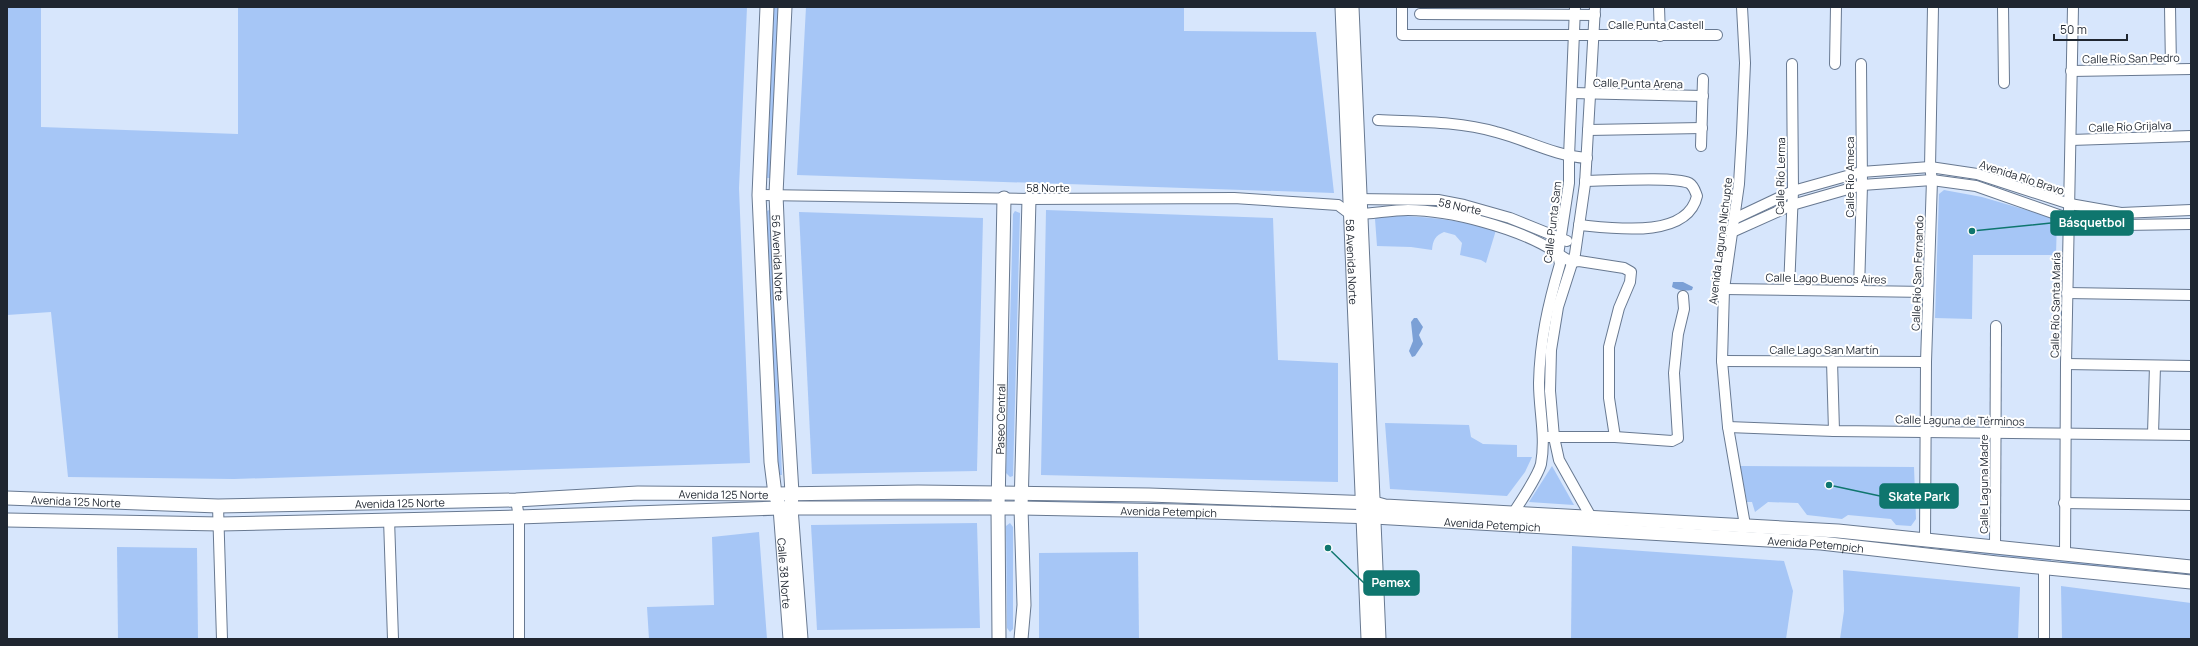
<svg xmlns="http://www.w3.org/2000/svg" width="2198" height="646" viewBox="0 0 2198 646" font-family="Manrope,sans-serif">
  <style>
    .green { fill: #a6c6f6 }
    .water { fill: #7ba0d6 }
    .lines { fill: none; stroke-linecap: round; stroke-linejoin: round }
    .minor-casing { stroke: #687991; stroke-width: 12 }
    .major-casing { stroke: #687991; stroke-width: 15 }
    .minor { stroke: #fff; stroke-width: 10 }
    .major { stroke: #fff; stroke-width: 13 }
    .labels { text-anchor: middle; dominant-baseline: central; stroke-width: 4; stroke-linejoin: round; paint-order: stroke }
    .street-label { font-size: 11px; fill: #1f2630; stroke: #fff }
    .leader { fill: none; stroke: #0f766e; stroke-width: 1.5 }
    .callout-dot { fill: #0f766e; stroke: #fff; stroke-width: 1.5 }
    .callout { fill: #0f766e; stroke: #0f766e; stroke-width: 1.5 }
    .callout-label { font-size: 12px; text-anchor: middle; font-weight: bold; fill: #fff }
  </style>
  <rect width="100%" height="100%" fill="#d7e6fc"/>
  <g class="green">
    <path d="M 7,7 L 41,7 L 41,127 L 238,134 L 238,7 L 747,7 L 739,188 L 750,463 L 234,479 L 68,477 L 51,312 L 7,315 Z"/>
    <path d="M 774,7 L 778,7 L 770,178 L 767,178 Z"/>
    <path d="M 806,7 L 1184,7 L 1184,31 L 1316,32 L 1334,193 L 797,175 Z"/>
    <path d="M 1944,190 L 1982,197 L 2057,219 L 2056,255 L 1973,255 L 1972,319 L 1935,318 L 1939,194 Z"/>
    <path d="M 769,210 L 771,211 L 782,475 L 779,475 L 778,467 L 767,211 Z"/>
    <path d="M 1046,210 L 1273,218 L 1278,360 L 1338,363 L 1338,482 L 1041,475 Z"/>
    <path d="M 1015,211 L 1020,213 L 1013,476 L 1010,477 L 1006,473 L 1013,214 Z"/>
    <path d="M 799,212 L 983,218 L 977,471 L 812,474 Z"/>
    <path d="M 1379,215 C 1419,216 1458,219 1496,230 L 1486,263 L 1481,260 L 1460,255 L 1462,243 L 1455,235 L 1444,232 C 1435,236 1433,240 1432,250 L 1411,247 L 1377,246 L 1375,219 Z"/>
    <path d="M 1385,423 L 1469,425 L 1471,437 L 1483,444 L 1517,445 L 1517,457 L 1532,457 L 1525,472 L 1507,496 L 1390,489 Z"/>
    <path d="M 1552,466 L 1574,505 L 1529,502 Z"/>
    <path d="M 1740,466 L 1914,467 L 1916,519 L 1911,526 L 1896,525 L 1891,519 L 1848,515 L 1842,519 L 1807,515 L 1798,503 L 1768,502 L 1755,512 L 1752,502 L 1747,502 Z"/>
    <path d="M 979,500 L 979,502 L 807,503 L 808,501 Z"/>
    <path d="M 1037,500 L 1205,505 L 1205,506 L 1037,502 Z"/>
    <path d="M 1213,505 L 1355,509 L 1355,510 L 1213,506 Z"/>
    <path d="M 977,523 L 980,628 L 817,630 L 811,525 Z"/>
    <path d="M 1010,523 L 1013,527 L 1013,629 L 1010,632 L 1007,628 L 1006,526 Z"/>
    <path d="M 759,532 L 767,639 L 649,639 L 647,607 L 714,605 L 712,537 Z"/>
    <path d="M 1843,538 L 1932,547 L 1882,544 Z"/>
    <path d="M 1572,546 L 1784,561 L 1793,591 L 1786,639 L 1571,639 Z"/>
    <path d="M 117,547 L 197,548 L 198,639 L 118,639 Z"/>
    <path d="M 1940,549 L 1946,549 L 2051,559 L 2051,561 Z"/>
    <path d="M 1138,552 L 1139,639 L 1039,639 L 1039,553 Z"/>
    <path d="M 2060,561 L 2191,573 L 2191,575 L 2060,563 Z"/>
    <path d="M 1843,570 L 2020,587 L 2018,639 L 1840,639 L 1844,611 Z"/>
    <path d="M 2061,586 L 2191,603 L 2191,639 L 2062,639 Z"/>
  </g>
  <g class="water">
    <path d="M 1673,282 L 1683,282 L 1693,287 L 1692,290 C 1685,291 1679,291 1672,287 Z"/>
    <path d="M 1414,318 L 1417,318 L 1423,327 L 1419,335 L 1423,344 L 1415,356 L 1412,357 L 1409,351 L 1413,341 L 1411,322 Z"/>
  </g>
  <g class="lines">
    <defs>
      <g id="minor">
        <path d="M 1402,7 L 1402,35 L 1717,35"/>
        <path d="M 1659,7 L 1660,36"/>
        <path d="M 1742,7 L 1745,63 L 1742,133 L 1739,184 L 1724,289 L 1722,361 L 1728,427 L 1745,525"/>
        <path d="M 2003,7 L 2004,83"/>
        <path d="M 2170,7 L 2171,68"/>
        <path d="M 1420,14 L 1595,15"/>
        <path d="M 1835,64 L 1836,7"/>
        <path d="M 2071,71 L 2191,69"/>
        <path d="M 1572,93 L 1703,96"/>
        <path d="M 1378,120 C 1417,122 1458,121 1496,132 C 1527,140 1555,156 1587,158"/>
        <path d="M 1588,130 L 1702,128"/>
        <path d="M 2071,140 L 2191,136"/>
        <path d="M 1701,146 L 1703,79"/>
        <path d="M 759,195 L 1029,199 L 1234,198 L 1338,205 L 1350,214 C 1369,215 1388,210 1408,210 C 1450,210 1518,228 1554,251 C 1560,255 1565,259 1572,262 L 1579,261 L 1624,268 L 1631,272 L 1630,282 L 1619,308 L 1609,347 L 1609,398 L 1615,437"/>
        <path d="M 1354,199 L 1438,200 L 1464,205 L 1510,218 L 1567,241"/>
        <path d="M 1734,219 L 1793,191 L 1861,172 L 1930,167 L 1977,174 L 2070,204 L 2121,213 L 2191,210"/>
        <path d="M 1579,225 C 1611,228 1687,240 1697,196 C 1695,191 1694,186 1689,183 C 1673,176 1606,181 1585,181"/>
        <path d="M 1732,232 L 1792,205 L 1862,185 L 1932,180 L 1976,186 L 2070,219 L 2123,225 L 2191,224"/>
        <path d="M 1724,289 L 1927,292"/>
        <path d="M 1789,289 L 1793,191 L 1792,64"/>
        <path d="M 1859,290 L 1862,185 L 1861,64"/>
        <path d="M 2067,293 L 2191,295"/>
        <path d="M 1722,361 L 1926,362"/>
        <path d="M 1832,361 L 1834,431"/>
        <path d="M 2066,364 L 2191,366"/>
        <path d="M 1728,427 L 1834,431 L 2191,435"/>
        <path d="M 2153,434 L 2155,366"/>
        <path d="M 1547,437 L 1615,437 L 1672,441 L 1678,438 L 1674,373 L 1678,334 L 1684,309 L 1683,296"/>
        <path d="M 516,500 L 519,517 L 519,639"/>
        <path d="M 2064,503 L 2191,505"/>
        <path d="M 218,506 L 222,639"/>
        <path d="M 1514,512 C 1521,501 1538,476 1541,464 C 1546,437 1539,410 1539,383 C 1540,340 1548,305 1560,264 L 1558,255 L 1569,183 L 1569,157 L 1575,7"/>
        <path d="M 1591,517 L 1559,460 L 1554,437 L 1550,391 L 1551,350 L 1558,307 L 1575,254 L 1585,184 L 1595,7"/>
        <path d="M 389,519 L 393,639"/>
        <path d="M 1925,540 L 1926,362 L 1932,180 L 1930,167 L 1933,7"/>
        <path d="M 1995,548 L 1996,326"/>
        <path d="M 2065,555 L 2066,364 L 2073,7"/>
        <path d="M 2044,639 L 2044,567"/>
      </g>
      <g id="major">
        <path id="s1" d="M 767,7 L 759,195 L 771,462 L 775,494 L 780,508 L 790,639"/>
        <path id="s2" d="M 785,7 L 776,194 L 780,294 L 792,493 L 791,508 L 801,639"/>
        <path id="s3" d="M 1342,7 L 1368,639"/>
        <path d="M 1352,7 L 1379,639"/>
        <path id="s4" d="M 7,498 L 218,506 L 516,500 L 638,493 L 775,494 L 918,492 L 1149,495 L 1374,503 L 1385,506 L 1838,531 L 2191,567"/>
        <path id="s5" d="M 7,520 L 220,524 L 519,517 L 780,508 L 1021,508 L 1178,511 L 1374,517 L 1821,543 L 1997,563 L 2191,582"/>
        <path id="s6" d="M 999,639 L 998,508 L 1004,198"/>
        <path d="M 1021,639 L 1024,605 L 1021,508 L 1029,199"/>
      </g>
    </defs>
    <use href="#minor" class="minor-casing"/>
    <use href="#major" class="major-casing"/>
    <use href="#minor" class="minor"/>
    <use href="#major" class="major"/>
  </g>
  <g class="labels">
    <g class="street-label">
      <text x="1656" y="24">Calle Punta Castell</text>
      <text transform="translate(2131 58) rotate(-1)">Calle Río San Pedro</text>
      <text transform="translate(1638 83) rotate(1)">Calle Punta Arena</text>
      <text transform="translate(2130 126) rotate(-2)">Calle Río Grijalva</text>
      <text transform="translate(1780 176) rotate(-89)">Calle Río Lerma</text>
      <text transform="translate(1849 177) rotate(-90)">Calle Río Ameca</text>
      <text transform="translate(2022 177) rotate(18)">Avenida Río Bravo</text>
      <text x="1048" y="187">58 Norte</text>
      <text transform="translate(1460 206) rotate(12)">58 Norte</text>
      <text transform="translate(1552 222) rotate(-83)">Calle Punta Sam</text>
      <text transform="translate(1720 241) rotate(-83)">Avenida Laguna Nichupte</text>
      <text stroke="none"><textPath href="#s2" startOffset="251">56 Avenida Norte</textPath></text>
      <text stroke="none"><textPath href="#s3" startOffset="255">58 Avenida Norte</textPath></text>
      <text transform="translate(1917 273) rotate(-88)">Calle Río San Fernando</text>
      <text transform="translate(1826 278) rotate(1)">Calle Lago Buenos Aires</text>
      <text transform="translate(2055 305) rotate(-89)">Calle Río Santa María</text>
      <text x="1824" y="349">Calle Lago San Martín</text>
      <text stroke="none"><textPath href="#s6" startOffset="220">Paseo Central</textPath></text>
      <text transform="translate(1960 420) rotate(1)">Calle Laguna de Términos</text>
      <text transform="translate(1983 484) rotate(-90)">Calle Laguna Madre</text>
      <text stroke="none"><textPath href="#s4" startOffset="717">Avenida 125 Norte</textPath></text>
      <text stroke="none"><textPath href="#s4" startOffset="69">Avenida 125 Norte</textPath></text>
      <text stroke="none"><textPath href="#s4" startOffset="393">Avenida 125 Norte</textPath></text>
      <text stroke="none"><textPath href="#s5" startOffset="1162">Avenida Petempich</textPath></text>
      <text stroke="none"><textPath href="#s5" startOffset="1486">Avenida Petempich</textPath></text>
      <text stroke="none"><textPath href="#s5" startOffset="1810">Avenida Petempich</textPath></text>
      <text stroke="none"><textPath href="#s1" startOffset="568">Calle 38 Norte</textPath></text>
    </g>
  </g>
  <path class="leader" d="M1972 231L2051 223M1829 485L1880 496M1328 548L1364 583"/>
  <g class="callout-dot">
    <circle cx="1972" cy="231" r="4"/>
    <circle cx="1829" cy="485" r="4"/>
    <circle cx="1328" cy="548" r="4"/>
  </g>
  <g class="callout">
    <rect x="2051" y="211" width="82" height="24" rx="4"/>
    <rect x="1880" y="484" width="78" height="24" rx="4"/>
    <rect x="1364" y="571" width="55" height="24" rx="4"/>
  </g>
  <g class="callout-label">
    <text x="2092" y="227">Básquetbol</text>
    <text x="1919" y="501">Skate Park</text>
    <text x="1391" y="587">Pemex</text>
  </g>
  <rect width="2198" height="646" fill="none" stroke="#1f2630" stroke-width="16"/>
  <path d="M2054 34v6h73v-6" fill="none" stroke="#1f2630" stroke-width="2"/>
  <text x="2060" y="34" font-size="12" fill="#1f2630" stroke="#ffffff" stroke-width="3" paint-order="stroke">50 m</text>
</svg>
